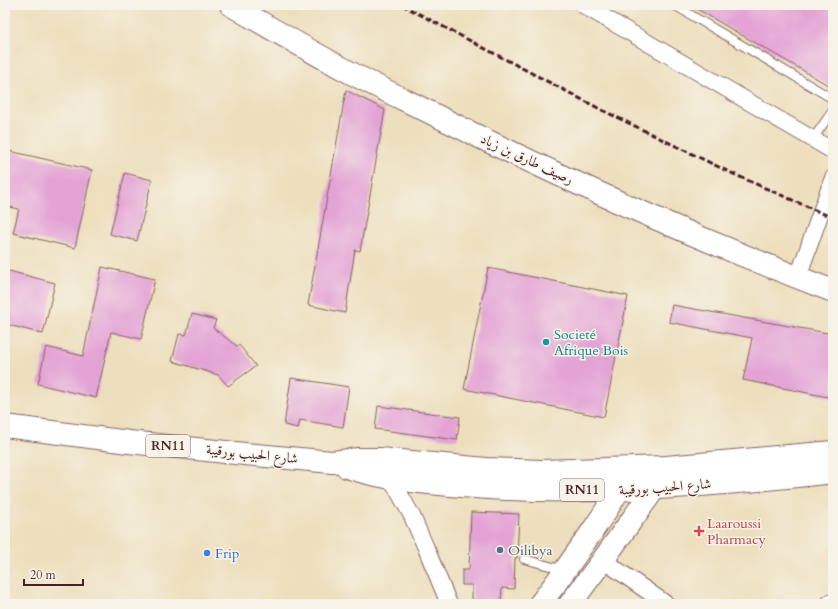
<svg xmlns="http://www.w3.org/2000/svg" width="838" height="609" viewBox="0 0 838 609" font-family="Cardo,Amiri,serif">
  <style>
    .building { fill: #e3a3d5 }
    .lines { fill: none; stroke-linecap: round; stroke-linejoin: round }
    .lane-casing { stroke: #83625e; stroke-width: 10 }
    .street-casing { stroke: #83625e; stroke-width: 18 }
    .secondary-casing { stroke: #83625e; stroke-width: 24 }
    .primary-casing { stroke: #83625e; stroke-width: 24 }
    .lane { stroke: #fff; stroke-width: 8 }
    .street { stroke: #fff; stroke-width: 16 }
    .secondary { stroke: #fff; stroke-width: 22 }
    .primary { stroke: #fff; stroke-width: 22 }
    .rail { stroke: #4a1f2b; stroke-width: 3; stroke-dasharray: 6 3; stroke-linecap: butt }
    .culture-dot { fill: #0f9aa8; stroke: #f7f3e8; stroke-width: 1.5 }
    .health-dot { fill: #e0444e; stroke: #f7f3e8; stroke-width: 1.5 }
    .service-dot { fill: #5c6f8a; stroke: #f7f3e8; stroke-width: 1.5 }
    .shop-dot { fill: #3f7fe0; stroke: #f7f3e8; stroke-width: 1.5 }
    .labels { text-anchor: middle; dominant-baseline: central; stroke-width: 3; stroke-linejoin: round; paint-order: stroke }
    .shield { fill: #f7f3e8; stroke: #7e5f64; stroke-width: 1 }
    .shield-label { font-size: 13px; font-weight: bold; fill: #4a1f2b }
    .street-label { font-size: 14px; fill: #4a1f2b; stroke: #f7f3e8 }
    .culture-label { font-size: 14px; fill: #0d838f; stroke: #f7f3e8; text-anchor: start }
    .health-label { font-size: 14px; fill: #be3a42; stroke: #f7f3e8; text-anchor: start }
    .service-label { font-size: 14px; fill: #4e5e75; stroke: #f7f3e8; text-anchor: start }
    .shop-label { font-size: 14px; fill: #366cbe; stroke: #f7f3e8; text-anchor: start }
  </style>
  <rect width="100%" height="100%" fill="#f7f3e8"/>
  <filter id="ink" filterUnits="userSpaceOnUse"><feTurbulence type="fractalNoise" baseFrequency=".025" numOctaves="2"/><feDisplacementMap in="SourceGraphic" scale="8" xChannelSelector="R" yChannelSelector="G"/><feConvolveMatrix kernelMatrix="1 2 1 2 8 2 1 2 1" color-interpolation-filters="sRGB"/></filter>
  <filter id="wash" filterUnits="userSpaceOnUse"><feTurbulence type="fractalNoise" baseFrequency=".012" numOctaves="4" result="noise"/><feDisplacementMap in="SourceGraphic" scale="16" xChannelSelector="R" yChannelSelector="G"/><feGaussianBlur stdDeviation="0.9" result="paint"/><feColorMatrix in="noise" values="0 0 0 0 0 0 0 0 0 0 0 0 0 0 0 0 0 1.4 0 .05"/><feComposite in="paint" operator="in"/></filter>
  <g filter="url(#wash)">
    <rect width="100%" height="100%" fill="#eddfbd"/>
    <g id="blocks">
      <g class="building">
        <path d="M 690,5 L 833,5 L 833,88 Z"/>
        <path d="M 346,90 L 385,110 L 360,251 L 355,250 L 345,313 L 308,305 Z"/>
        <path d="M 5,150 L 92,170 L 75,248 L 13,233 L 19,209 L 5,206 Z"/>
        <path d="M 125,173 L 152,180 L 137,241 L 110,234 Z"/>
        <path d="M 102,267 L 155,279 L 141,339 L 111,332 L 96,398 L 38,384 L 46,347 L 83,356 Z"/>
        <path d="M 488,268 L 628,296 L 604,417 L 464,389 Z"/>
        <path d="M 5,270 L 55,283 L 43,334 L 5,324 Z"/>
        <path d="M 672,305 L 833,334 L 833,398 L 743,380 L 752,338 L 669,322 Z"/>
        <path d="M 192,314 L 216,320 L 213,328 L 237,346 L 239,345 L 256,366 L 228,386 L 218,375 L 172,361 L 179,334 L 186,335 Z"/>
        <path d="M 291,378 L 349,387 L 343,427 L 300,420 L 298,428 L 284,425 Z"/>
        <path d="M 378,406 L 460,417 L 457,440 L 375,429 Z"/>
        <path d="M 471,512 L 519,514 L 517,558 L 515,558 L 514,589 L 502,588 L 501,601 L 472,600 L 472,585 L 462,585 L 462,570 L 469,570 Z"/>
      </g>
    </g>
  </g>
  <g filter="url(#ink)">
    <use href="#blocks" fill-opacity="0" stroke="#83625e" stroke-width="1"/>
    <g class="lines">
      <defs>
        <g id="lane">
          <path d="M 674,5 L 833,99"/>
          <path d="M 813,139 L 833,110"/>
          <path d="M 524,559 L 564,570"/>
        </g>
        <g id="street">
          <path d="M 583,5 L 833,151"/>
          <path d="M 798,277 L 833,178"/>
          <path d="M 387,471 L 412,516 L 426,548 L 449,604"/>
          <path d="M 603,560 L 666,604"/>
          <path d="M 828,604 L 833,602"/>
        </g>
        <g id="secondary">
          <path d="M 231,5 C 270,28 310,51 351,73 C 378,87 407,101 435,115 C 565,180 697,239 833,291"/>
          <path d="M 540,604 C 558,581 574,557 591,533 C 604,514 617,495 627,475"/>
          <path d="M 570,604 L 603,560 L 654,489 L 662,474"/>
        </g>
        <g id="primary">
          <path d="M 5,426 L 129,442 L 245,454 L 332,462 L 358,459 L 380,459 L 486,469 L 541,471 L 666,467 L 833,452"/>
          <path d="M 347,467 C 383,479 424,483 462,486 C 586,497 710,486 833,472"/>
        </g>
      </defs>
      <use href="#lane" class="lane-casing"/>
      <use href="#street" class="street-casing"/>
      <use href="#secondary" class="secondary-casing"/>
      <use href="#primary" class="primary-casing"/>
      <use href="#lane" class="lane"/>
      <use href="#street" class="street"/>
      <use href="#secondary" class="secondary"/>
      <use href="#primary" class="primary"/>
      <path class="rail" d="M 402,5 L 600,109 L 729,172 L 833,218"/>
    </g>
  </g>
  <circle class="culture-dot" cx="546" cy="342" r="4"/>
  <path class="health-dot" d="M697 525h4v4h4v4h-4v4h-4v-4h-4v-4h4z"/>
  <circle class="service-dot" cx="500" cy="550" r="4"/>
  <circle class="shop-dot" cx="207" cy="553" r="4"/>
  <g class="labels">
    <g class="shield">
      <rect x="146" y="435" width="44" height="22" rx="3"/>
      <rect x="560" y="479" width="44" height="22" rx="3"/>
    </g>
    <g class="shield-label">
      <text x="168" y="446">RN11</text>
      <text x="582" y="490">RN11</text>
    </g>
    <g class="street-label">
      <text transform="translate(527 159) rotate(25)">رصيف طارق بن زياد</text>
      <text transform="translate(252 454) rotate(6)">شارع الحبيب بورقيبة</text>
      <text transform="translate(665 487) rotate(-4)">شارع الحبيب بورقيبة</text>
    </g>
    <g class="culture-label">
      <text x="554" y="334">Societé<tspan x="554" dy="16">Afrique Bois</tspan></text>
    </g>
    <g class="health-label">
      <text x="707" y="523">Laaroussi<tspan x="707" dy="16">Pharmacy</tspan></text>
    </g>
    <g class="service-label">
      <text x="508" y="550">Oilibya</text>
    </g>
    <g class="shop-label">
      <text x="215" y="553">Frip</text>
    </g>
  </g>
  <rect width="838" height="609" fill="none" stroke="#f7f3e8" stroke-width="20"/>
  <path d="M24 579v6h59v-6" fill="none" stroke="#4a1f2b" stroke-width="2"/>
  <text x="30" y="579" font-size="12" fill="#4a1f2b" stroke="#f7f3e8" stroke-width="3" paint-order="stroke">20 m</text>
</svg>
